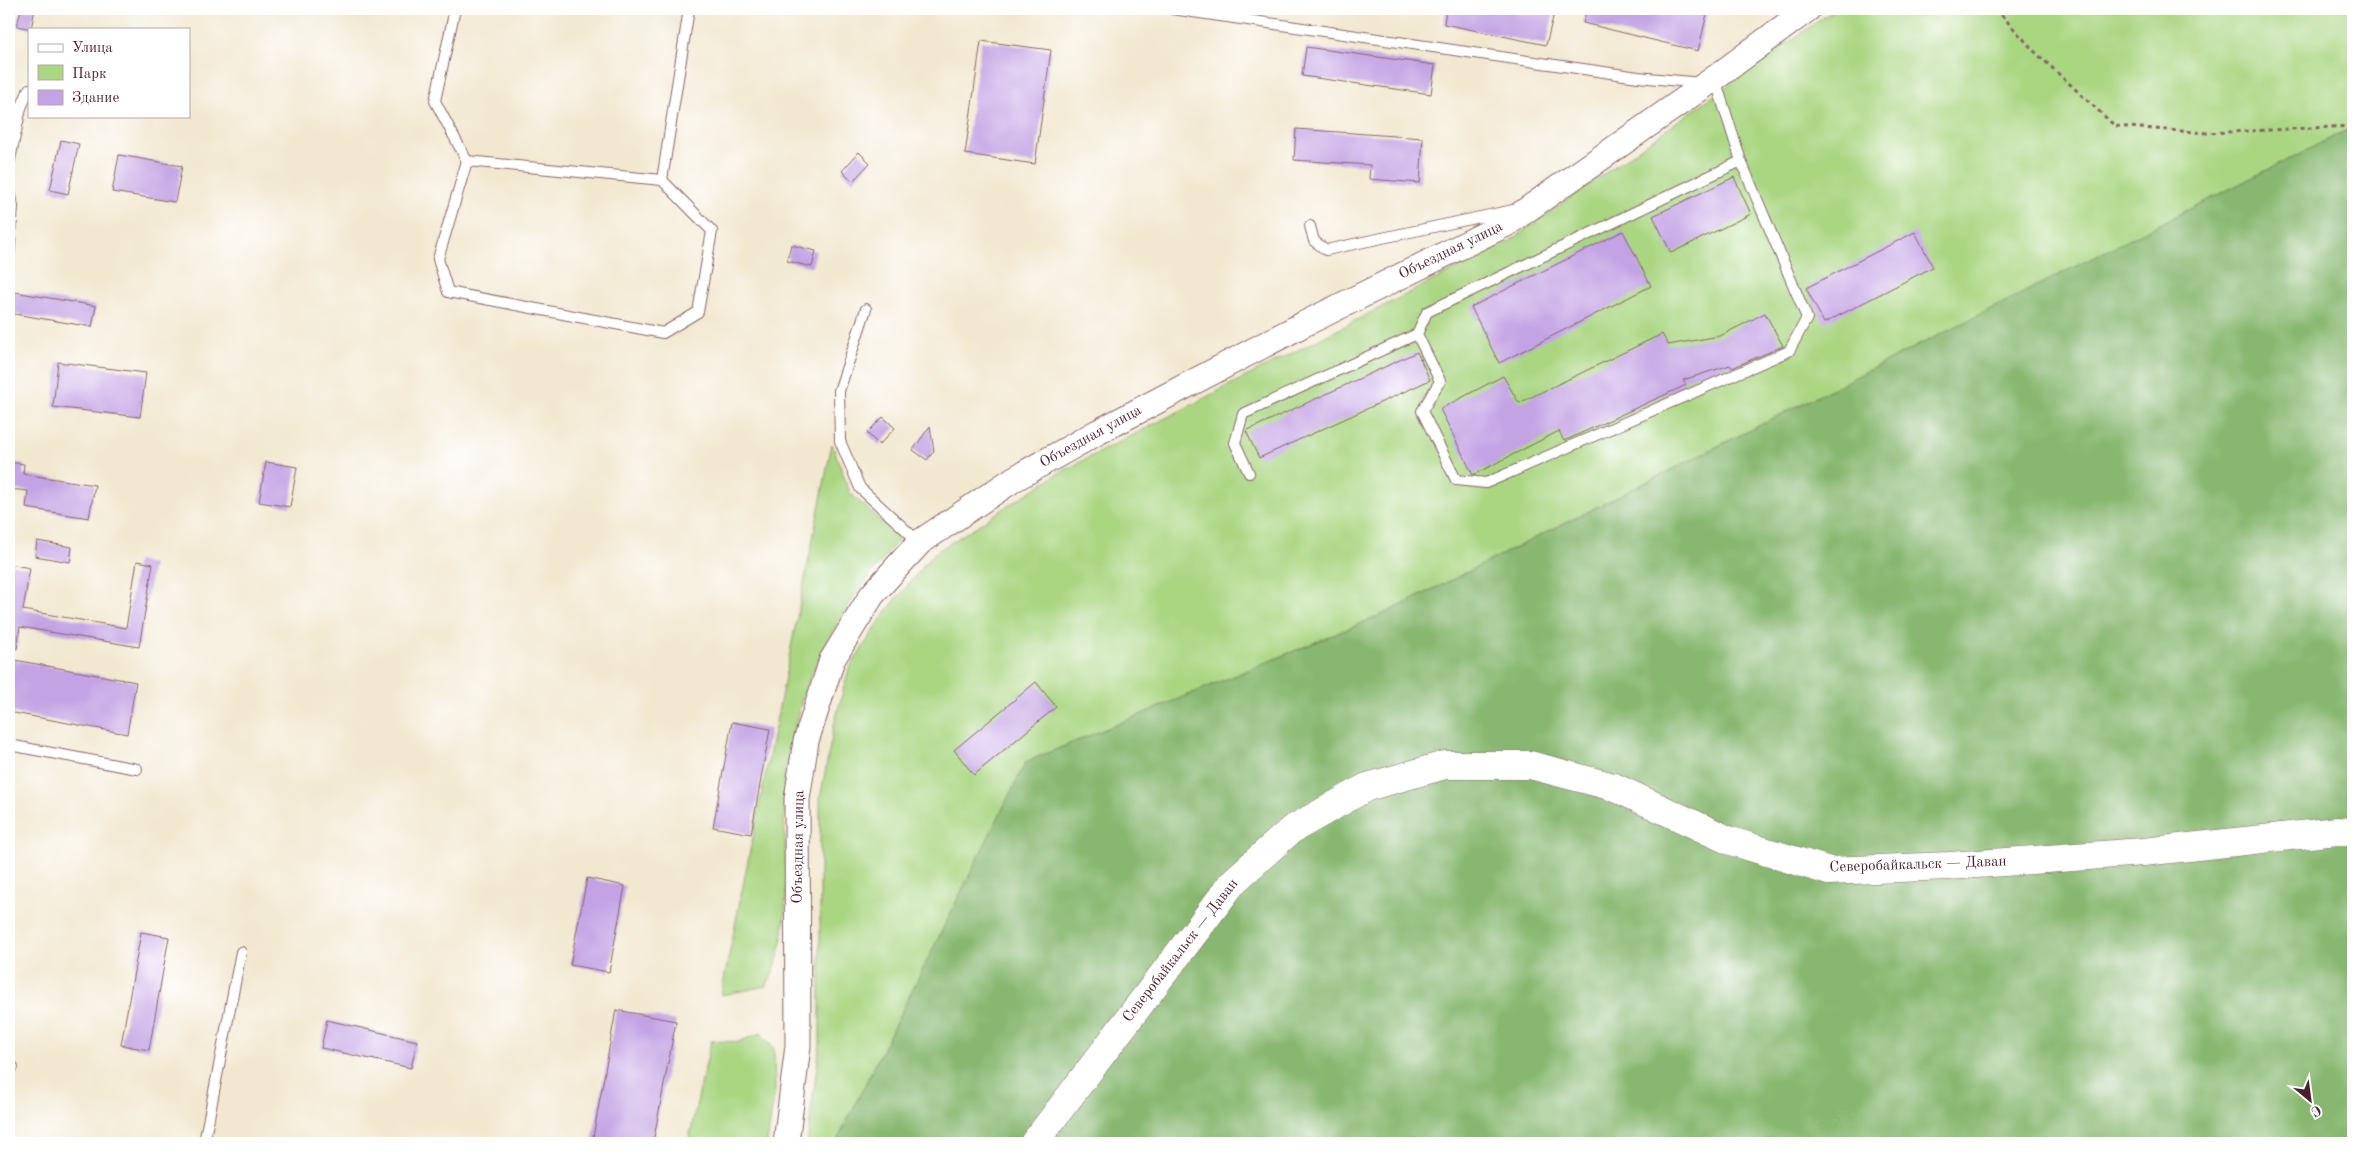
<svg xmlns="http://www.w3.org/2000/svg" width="2362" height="1152" viewBox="0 0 2362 1152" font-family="'Old Standard TT',serif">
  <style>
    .green { fill: #aad682; stroke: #7a7a56 }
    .forest { fill: #87b770; stroke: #686b4e }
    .building { fill: #c3a3e4 }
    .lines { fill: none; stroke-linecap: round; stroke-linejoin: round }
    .service-casing { stroke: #856565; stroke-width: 12 }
    .tertiary-casing { stroke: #856565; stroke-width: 27 }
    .secondary-casing { stroke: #856565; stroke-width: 29 }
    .path { stroke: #856565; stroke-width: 3; stroke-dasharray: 4 4; stroke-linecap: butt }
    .service { stroke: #fff; stroke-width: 10 }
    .tertiary { stroke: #fff; stroke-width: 25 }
    .secondary { stroke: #fff; stroke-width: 28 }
    .labels { text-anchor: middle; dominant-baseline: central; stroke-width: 5; stroke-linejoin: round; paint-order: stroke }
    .street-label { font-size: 15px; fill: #4a1f2b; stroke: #fff }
  </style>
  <rect width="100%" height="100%" fill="#fff"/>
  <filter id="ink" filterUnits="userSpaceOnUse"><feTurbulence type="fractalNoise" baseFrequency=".02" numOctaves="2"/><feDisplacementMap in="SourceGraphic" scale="10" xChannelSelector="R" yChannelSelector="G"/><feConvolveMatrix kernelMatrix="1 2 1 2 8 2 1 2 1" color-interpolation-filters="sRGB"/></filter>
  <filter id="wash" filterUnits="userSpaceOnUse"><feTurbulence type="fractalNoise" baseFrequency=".0096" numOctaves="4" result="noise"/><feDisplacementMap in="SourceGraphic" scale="20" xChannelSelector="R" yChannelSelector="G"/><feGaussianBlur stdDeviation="1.12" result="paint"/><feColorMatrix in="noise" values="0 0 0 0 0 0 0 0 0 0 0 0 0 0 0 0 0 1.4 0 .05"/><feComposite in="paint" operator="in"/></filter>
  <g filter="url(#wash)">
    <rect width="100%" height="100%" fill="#f2e8d0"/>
    <g class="green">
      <path d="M 1835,9 L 2353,9 L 2353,127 L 1386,613 L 1026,762 L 836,1143 L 807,1143 L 820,1043 L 820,799 L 834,725 L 849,669 L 885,613 L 933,554 L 1059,473 L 1510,241 Z"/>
      <path d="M 832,444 L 850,493 L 900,538 C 847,601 807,660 791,743 C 789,755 785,768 784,781 C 782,839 797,937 766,986 L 721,995 Z"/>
      <path d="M 761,1033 L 774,1049 L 775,1090 L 767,1143 L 688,1143 L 711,1041 L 738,1042 Z"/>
    </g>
    <path class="forest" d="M 2353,127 L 2353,1143 L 836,1143 L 1026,762 L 1386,613 Z"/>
    <g id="blocks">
      <g class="building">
        <path d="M 21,9 L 35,9 L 31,29 L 17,26 Z"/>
        <path d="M 1446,9 L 1555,9 L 1546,45 L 1444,24 Z"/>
        <path d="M 1587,9 L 1686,9 L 1707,14 L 1698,51 L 1583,23 Z"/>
        <path d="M 981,41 L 1051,50 L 1035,164 L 965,154 Z"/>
        <path d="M 1306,47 L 1435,65 L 1431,94 L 1302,76 Z"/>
        <path d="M 1296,129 L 1423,138 L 1420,183 L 1369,179 L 1370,165 L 1294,160 Z"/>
        <path d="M 61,140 L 79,144 L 68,194 L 50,190 Z"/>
        <path d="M 859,152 L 870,163 L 853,181 L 842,171 Z"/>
        <path d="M 119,155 L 182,166 L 175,202 L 112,192 Z"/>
        <path d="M 1734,177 L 1751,214 L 1671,253 L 1653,216 Z"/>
        <path d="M 1623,231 L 1651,286 L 1499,363 L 1471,307 Z"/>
        <path d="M 1915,232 L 1933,267 L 1824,323 L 1806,288 Z"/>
        <path d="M 791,245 L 816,251 L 812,267 L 787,261 Z"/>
        <path d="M 9,291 L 96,306 L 92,327 L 9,313 Z"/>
        <path d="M 1765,313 L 1783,346 L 1732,368 L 1730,365 L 1683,380 L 1686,385 L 1564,441 L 1559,431 L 1473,475 L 1440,409 L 1503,376 L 1519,403 L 1662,334 L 1668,345 L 1720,336 Z"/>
        <path d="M 1417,352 L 1430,380 L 1259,458 L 1246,431 Z"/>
        <path d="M 58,362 L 146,373 L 140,417 L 53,407 Z"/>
        <path d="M 883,417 L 895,428 L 879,445 L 867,433 Z"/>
        <path d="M 930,426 L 934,451 L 927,460 L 913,450 Z"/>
        <path d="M 9,462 L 24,464 L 23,474 L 95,485 L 89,518 L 26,508 L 28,491 L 9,489 Z"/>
        <path d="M 266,462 L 297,467 L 290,507 L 259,502 Z"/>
        <path d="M 37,541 L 72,547 L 70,562 L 35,556 Z"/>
        <path d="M 137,561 L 153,564 L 139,647 L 20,627 L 17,649 L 9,648 L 9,564 L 30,568 L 23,610 L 126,628 Z"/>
        <path d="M 9,659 L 136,682 L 127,734 L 9,712 Z"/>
        <path d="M 1036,682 L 1056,707 L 974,775 L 954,750 Z"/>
        <path d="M 732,722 L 770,729 L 751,834 L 713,827 Z"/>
        <path d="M 587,878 L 625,886 L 609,972 L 570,965 Z"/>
        <path d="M 141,932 L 169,937 L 149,1050 L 121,1045 Z"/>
        <path d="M 616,1010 L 676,1021 L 653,1143 L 592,1143 Z"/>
        <path d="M 327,1020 L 417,1041 L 411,1068 L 321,1048 Z"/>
      </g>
    </g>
  </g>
  <g filter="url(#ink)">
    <use href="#blocks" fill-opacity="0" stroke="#856565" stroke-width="1"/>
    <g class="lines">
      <defs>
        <g id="service">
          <path d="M 455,9 L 435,101 L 467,161"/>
          <path d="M 1172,9 L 1638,77 L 1701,83"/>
          <path d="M 1715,79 L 1741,161 L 1807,318 L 1789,351 L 1486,483 L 1456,480 L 1422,411 L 1440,381 L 1417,334 L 1427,312 L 1741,161"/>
          <path d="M 467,161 L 662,180 L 712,231 L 698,312 L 663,333 L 448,292 L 438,259 Z"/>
          <path d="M 9,164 L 21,108 L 29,89"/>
          <path d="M 662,180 L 689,9"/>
          <path d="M 9,185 L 13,207 L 9,256"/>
          <path d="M 1310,226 L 1314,241 L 1326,250 L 1513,210"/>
          <path d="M 866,309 L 839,391 L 840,441 L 860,488 L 919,542"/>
          <path d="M 1249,473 L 1235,443 L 1243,414 L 1417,334"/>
          <path d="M 9,745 L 137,769"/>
          <path d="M 9,1066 L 13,1067"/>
          <path d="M 204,1143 L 241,952"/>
        </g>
        <path id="tertiary" d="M 786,1143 L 798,1046 L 797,799 L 806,741 L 832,660 L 872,595 L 897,567 L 920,542 L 1014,479 L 1098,432 L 1304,324 L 1508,223 L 1715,78 L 1808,9"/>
        <path id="secondary" d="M 1034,1143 L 1234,881 L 1291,830 L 1367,787 L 1445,765 L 1530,765 L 1614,787 L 1728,840 L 1829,871 L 1949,866 L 2143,852 L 2337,831 L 2353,832"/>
      </defs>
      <use href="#service" class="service-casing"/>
      <use href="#tertiary" class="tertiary-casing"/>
      <use href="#secondary" class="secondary-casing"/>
      <g class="path">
        <path d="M 1863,9 L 1866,9"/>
        <path d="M 1996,9 L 2036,53 L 2115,126 L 2207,133 L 2353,126"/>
      </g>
      <use href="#service" class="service"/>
      <use href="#tertiary" class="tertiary"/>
      <use href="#secondary" class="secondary"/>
    </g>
  </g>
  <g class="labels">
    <g class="street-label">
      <text transform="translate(1451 251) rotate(-26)">Объездная улица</text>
      <text transform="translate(1091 437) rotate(-29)">Объездная улица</text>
      <text transform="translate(799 847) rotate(-89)">Объездная улица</text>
      <text transform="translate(1918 865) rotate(-2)">Северобайкальск — Даван</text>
      <text transform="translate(1181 951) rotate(-52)">Северобайкальск — Даван</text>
    </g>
  </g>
  <rect width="2362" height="1152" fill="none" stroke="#fff" stroke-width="30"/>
  <rect x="28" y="28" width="162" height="90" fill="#ffffff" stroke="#b7a5aa"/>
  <rect x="38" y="44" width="25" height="8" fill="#ffffff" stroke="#b7a5aa"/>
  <text x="72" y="52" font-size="15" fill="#4a1f2b">Улица</text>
  <rect x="38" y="65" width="25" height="15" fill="#aad682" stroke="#b7a5aa"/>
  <text x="72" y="78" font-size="15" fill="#4a1f2b">Парк</text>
  <rect x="38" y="90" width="25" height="15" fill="#c3a3e4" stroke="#b7a5aa"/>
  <text x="72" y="102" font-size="15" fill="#4a1f2b">Здание</text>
  <g transform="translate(2310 1100) rotate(151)" stroke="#ffffff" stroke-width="4" paint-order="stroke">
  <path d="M0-4L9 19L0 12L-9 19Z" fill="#4a1f2b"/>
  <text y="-8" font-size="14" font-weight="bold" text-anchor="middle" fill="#4a1f2b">С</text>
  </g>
</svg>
